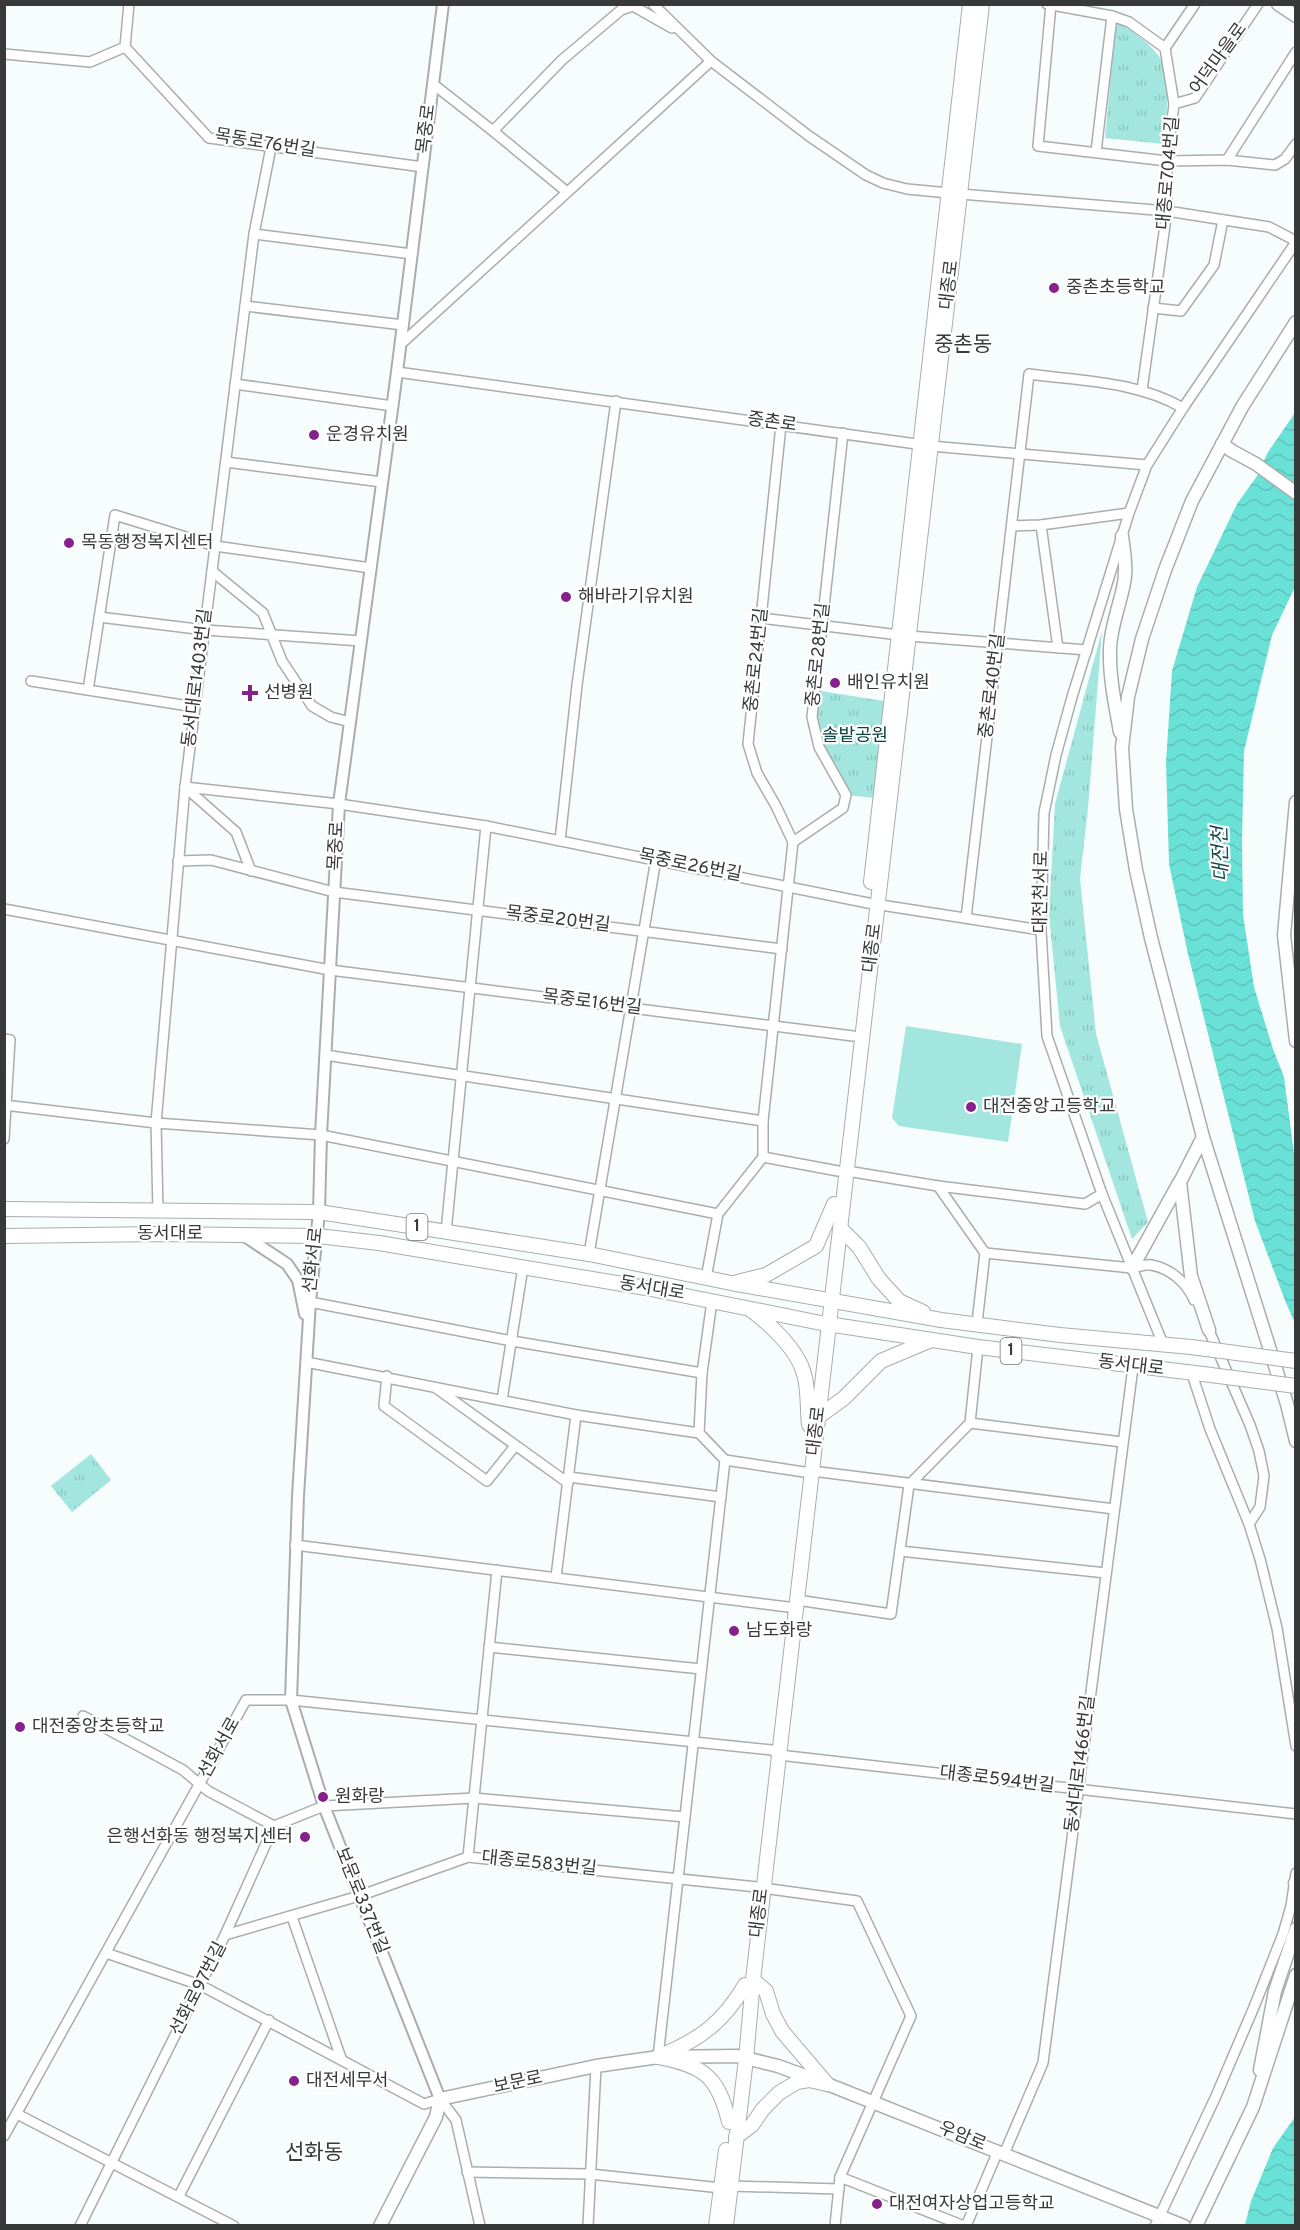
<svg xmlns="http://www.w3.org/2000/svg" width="1300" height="2230" viewBox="0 0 1300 2230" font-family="Overpass,'Noto Sans KR',sans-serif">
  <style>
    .park { fill: url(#park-tufts) }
    .pitch { fill: #a3e6df }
    .water { fill: url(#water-waves) }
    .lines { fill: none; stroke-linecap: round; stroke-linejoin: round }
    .minor-casing { stroke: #a9aead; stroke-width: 12 }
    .tertiary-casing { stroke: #a9aead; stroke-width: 14 }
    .secondary-casing { stroke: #a9aead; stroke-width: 15 }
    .primary-casing { stroke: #a9aead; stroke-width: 16 }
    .minor { stroke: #fff; stroke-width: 9 }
    .tertiary { stroke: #fff; stroke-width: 10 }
    .secondary { stroke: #fff; stroke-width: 12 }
    .primary { stroke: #fff; stroke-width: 14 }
    .primary-bridge-casing { stroke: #a9aead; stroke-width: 16; stroke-linecap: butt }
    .primary-bridge { stroke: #fff; stroke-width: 14 }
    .poi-dot { fill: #85218a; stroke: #fff; stroke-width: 2 }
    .labels { text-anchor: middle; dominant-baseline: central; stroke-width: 4.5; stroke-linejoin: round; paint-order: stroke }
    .shield { fill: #fff; stroke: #747575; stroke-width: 1.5 }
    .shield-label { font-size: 16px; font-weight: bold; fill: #383a3a }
    .street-label { font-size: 18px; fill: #383a3a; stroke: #fff }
    .poi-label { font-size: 18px; fill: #383a3a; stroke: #fff; text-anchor: start }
    .park-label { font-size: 18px; fill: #0a423f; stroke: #fff }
    .water-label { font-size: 20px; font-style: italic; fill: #164b47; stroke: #fff }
    .quarter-label { font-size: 21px; fill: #383a3a; stroke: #fff }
  </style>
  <defs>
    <pattern id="park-tufts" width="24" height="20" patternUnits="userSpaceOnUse" patternTransform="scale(1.5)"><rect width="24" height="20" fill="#a3e6df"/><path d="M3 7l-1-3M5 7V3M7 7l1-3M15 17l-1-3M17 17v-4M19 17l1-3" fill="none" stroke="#8dc6c0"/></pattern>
    <pattern id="water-waves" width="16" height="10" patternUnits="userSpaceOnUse" patternTransform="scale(1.5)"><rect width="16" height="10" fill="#6ae1d7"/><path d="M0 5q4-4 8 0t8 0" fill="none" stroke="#5dc2b9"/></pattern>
  </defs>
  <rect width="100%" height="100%" fill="#f7fcfc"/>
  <g class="park">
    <path d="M 1116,21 C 1133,32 1151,43 1162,61 C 1172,77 1165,125 1164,144 L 1105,138 Z"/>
    <path d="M 1102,631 L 1088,808 L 1080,879 L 1096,1034 L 1148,1222 L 1132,1239 L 1060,1026 L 1049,915 L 1055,804 Z"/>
    <path d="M 815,690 L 896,703 L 885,799 L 846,795 L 819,747 L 812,717 Z"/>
    <path d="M 91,1454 L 111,1480 L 72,1512 L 51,1486 Z"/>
  </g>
  <path class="pitch" d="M 906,1026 L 1022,1044 L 1008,1142 L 899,1126 L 892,1118 Z"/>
  <g class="water">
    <path d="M 1295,413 L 1295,587 L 1272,635 L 1244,751 L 1242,841 L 1243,915 L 1254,987 L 1273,1049 L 1284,1077 L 1296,1169 L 1295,1323 L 1286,1303 L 1255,1221 L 1188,954 L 1169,864 L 1166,762 L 1172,671 L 1197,587 L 1237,504 L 1257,476 L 1268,452 Z"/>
    <path d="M 1295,2117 L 1295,2225 L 1245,2225 L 1251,2201 L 1273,2148 Z"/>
  </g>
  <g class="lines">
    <defs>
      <g id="minor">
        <path d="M 653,4 L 711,61 L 809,136 L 866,175 L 883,183 L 907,189 L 949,193 L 1167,211 L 1269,227 L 1296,241"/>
        <path d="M 1047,4 L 1112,16 L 1129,22 L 1165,48 L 1174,104 L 1167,161 L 1167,211 L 1142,390"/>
        <path d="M 1051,4 L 1038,146 L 1167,161 L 1227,160 L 1275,165 L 1285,159 L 1296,144"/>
        <path d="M 125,47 L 129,4"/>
        <path d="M 1165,48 L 1195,4"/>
        <path d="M 4,54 L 90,62 L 125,47 L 209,138 L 423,167"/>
        <path d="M 433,84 L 493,131 L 562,60 L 621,10 L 633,6 L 672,28"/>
        <path d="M 1174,104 L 1195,98 L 1258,4"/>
        <path d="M 493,131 L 567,192"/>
        <path d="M 1096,152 L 1112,16"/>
        <path d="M 1227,160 L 1296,52"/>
        <path d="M 254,234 L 412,254"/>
        <path d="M 245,306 L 403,325"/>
        <path d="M 1153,308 L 1181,311 L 1214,265 L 1223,220"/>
        <path d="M 401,344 L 711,61"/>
        <path d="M 397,372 L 931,446 L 1147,465"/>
        <path d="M 235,384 L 393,406"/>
        <path d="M 226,462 L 382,482"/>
        <path d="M 1041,525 L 1058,648"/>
        <path d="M 1012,526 L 1041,525 L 1129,513"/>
        <path d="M 212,571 L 263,613 L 282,661 L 312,706 L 331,717 L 350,722"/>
        <path d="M 99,617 L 205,630 L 361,641"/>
        <path d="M 761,618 L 899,635"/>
        <path d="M 909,636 L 1087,650"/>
        <path d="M 31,681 L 195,707"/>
        <path d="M 88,690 L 115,515 L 215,546 L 371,568"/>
        <path d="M 185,787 L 339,804 L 486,826 L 868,903 L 1041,930"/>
        <path d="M 185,787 L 236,832 L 251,871"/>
        <path d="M 560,841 L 577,685 L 616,401"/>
        <path d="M 793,842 L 843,808 L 846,795 L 819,747 L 812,717 L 843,433"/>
        <path d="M 178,861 L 211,860 L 334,892 L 782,949"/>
        <path d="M 4,909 L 330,970 L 853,1036"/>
        <path d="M 966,918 L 1029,374 C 1080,381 1137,381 1183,408"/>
        <path d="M 4,1039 L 10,1040 L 4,1139"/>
        <path d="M 325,1055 L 763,1121"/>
        <path d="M 4,1105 L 156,1123 L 321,1135 L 718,1214"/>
        <path d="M 763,1157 L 838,1171"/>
        <path d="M 847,1171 L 938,1186 L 1085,1204 L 1102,1194"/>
        <path d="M 938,1186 L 985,1253 L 977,1323"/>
        <path d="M 158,1212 L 156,1123 L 185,787 L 254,234 L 271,147"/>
        <path d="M 446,1232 L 486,826"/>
        <path d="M 985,1253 L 1132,1268 C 1138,1267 1145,1264 1151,1265 C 1170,1268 1187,1283 1194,1300"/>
        <path d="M 589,1254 L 656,859"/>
        <path d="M 706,1278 L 718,1214 L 763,1157 L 763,1121 L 793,842 L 776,806 L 757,773 L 748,744 L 781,425"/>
        <path d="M 310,1302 L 512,1341 L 702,1373"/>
        <path d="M 1207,1326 L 1250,1425 L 1259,1451 L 1264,1476 L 1260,1507 L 1249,1524"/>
        <path d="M 1163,1344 L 1102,1194 L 1047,1036 L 1041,930 L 1044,813 L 1056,755 L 1072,697 L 1129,513 L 1147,465 L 1183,408 L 1296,242"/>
        <path d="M 306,1362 L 576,1415 L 699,1433"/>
        <path d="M 1192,1374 L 1210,1429 L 1249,1524 L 1260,1559 L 1277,1628 L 1296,1746"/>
        <path d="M 387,1376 L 384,1406 L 487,1481 L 515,1446"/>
        <path d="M 436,1388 L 568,1483"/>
        <path d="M 502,1400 L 523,1267"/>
        <path d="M 970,1423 L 1122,1442"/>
        <path d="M 725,1460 L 804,1472"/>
        <path d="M 812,1471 L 1114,1509"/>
        <path d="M 569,1477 L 721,1497"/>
        <path d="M 295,1545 L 788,1607"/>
        <path d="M 900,1551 L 1106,1573"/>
        <path d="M 556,1577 L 576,1415"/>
        <path d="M 797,1600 L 891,1614 L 909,1485 L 970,1423 L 978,1347"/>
        <path d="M 489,1647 L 701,1669"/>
        <path d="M 83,1716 L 183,1770 L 208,1791 L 274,1826"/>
        <path d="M 274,1826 L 324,1806 L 474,1798 L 685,1817"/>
        <path d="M 468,1857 L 497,1570"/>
        <path d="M 763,1888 L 857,1901 L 911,2016 L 840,2177 L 835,2226"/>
        <path d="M 292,1917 L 341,2058"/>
        <path d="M 225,1935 L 359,1896 L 468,1857 L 757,1887"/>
        <path d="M 106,1953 L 200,1985 L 424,2104 L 440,2099 L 456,2120 L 480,2226"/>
        <path d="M 658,2057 L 725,1460 L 699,1433 L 702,1373 L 712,1301"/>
        <path d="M 17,2114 L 234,2226"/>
        <path d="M 4,2136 L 246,1700 L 291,1700 L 772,1750 L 779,1755 L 1296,1814"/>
        <path d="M 1004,2154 L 1043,2063 L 1133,1367"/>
        <path d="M 467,2172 L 590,2174 L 721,2188"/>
        <path d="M 840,2177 L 964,2226"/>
        <path d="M 731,2186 L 839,2189"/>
        <path d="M 179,2196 L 269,2020"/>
        <path d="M 80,2226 L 225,1935 L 274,1826"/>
        <path d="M 588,2226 L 596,2066"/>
        <path d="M 966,2226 L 998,2151"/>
        <path d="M 1155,2226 L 1216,2096 L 1254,2007 L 1283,1934 L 1291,1906 L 1296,1873"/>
      </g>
      <g id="tertiary">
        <path d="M 243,1235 L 287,1264 L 298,1280 L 305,1314"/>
        <path d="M 440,2099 L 324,1806 L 291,1700 L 298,1496 L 310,1302 L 319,1212 L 321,1135 L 339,804 L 397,372 L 443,4"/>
      </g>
      <g id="secondary">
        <path d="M 1278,4 L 1296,16"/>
        <path d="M 1296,322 L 1242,407 L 1192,501 L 1165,570 L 1142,639 L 1128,697 L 1122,748 L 1126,809 L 1136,870 L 1151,938 L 1203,1137 L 1287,1404 L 1296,1441"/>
        <path d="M 1222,444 L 1232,451 L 1256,464 L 1296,493"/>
        <path d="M 1120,732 C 1115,704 1109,676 1110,648 C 1111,625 1120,605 1124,583 C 1127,568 1124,552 1122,536"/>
        <path d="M 1296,802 L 1284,935 L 1296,1041"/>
        <path d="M 1203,1137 L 1180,1182 L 1191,1276 L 1209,1330"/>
        <path d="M 1132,1268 L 1179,1183"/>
        <path d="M 1295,1883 L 1296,1885"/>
        <path d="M 1260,2070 L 1275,1991 L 1296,1929"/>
        <path d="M 380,2226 L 436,2117 L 440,2099 L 596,2066 L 658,2057 L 737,2056 L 778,2066 L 827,2084 L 1184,2226"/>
        <path d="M 1196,2226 L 1253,2107 L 1296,1975"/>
      </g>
      <g id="primary">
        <path d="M 871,882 L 970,4"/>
        <path d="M 4,1209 L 319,1212 L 589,1254 L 731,1283 L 941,1320 L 1060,1335 L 1191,1347"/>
        <path d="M 840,1228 L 859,1247 L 879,1279 L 899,1301 L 923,1312"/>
        <path d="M 4,1236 L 162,1234 L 318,1236 L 379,1243 L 646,1288 L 821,1323 L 978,1347 L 1203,1374"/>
        <path d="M 737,1282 L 766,1275 L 816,1246 L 834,1204"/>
        <path d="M 751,1310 C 770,1324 798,1350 804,1374 C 809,1390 807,1409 809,1425"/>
        <path d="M 818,1417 L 844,1398 L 881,1361 L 931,1340"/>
        <path d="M 753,1980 L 766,1991 L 773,2014 L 782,2031 L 827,2084"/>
        <path d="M 658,2057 C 699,2040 723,2023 745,1985"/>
        <path d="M 658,2057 C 704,2066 718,2076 729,2122"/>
        <path d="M 736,2137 L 752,2125 L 763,2109 L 779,2093 L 797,2082 L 809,2080 L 827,2084"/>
        <path d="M 716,2226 L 726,2150"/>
        <path d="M 726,2226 L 746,2059 L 753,1980 L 982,4"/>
      </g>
    </defs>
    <use href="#minor" class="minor-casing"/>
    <use href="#tertiary" class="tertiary-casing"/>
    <use href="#secondary" class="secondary-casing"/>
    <use href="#primary" class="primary-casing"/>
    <use href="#minor" class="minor"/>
    <use href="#tertiary" class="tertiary"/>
    <use href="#secondary" class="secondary"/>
    <use href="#primary" class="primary"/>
    <defs>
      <g id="primary-bridge">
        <path d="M 1191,1347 L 1296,1361"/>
        <path d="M 1203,1374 L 1296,1386"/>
      </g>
    </defs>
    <use href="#primary-bridge" class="primary-bridge-casing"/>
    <use href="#primary-bridge" class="primary-bridge"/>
  </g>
  <g class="poi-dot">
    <circle cx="1054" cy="288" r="6"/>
    <circle cx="314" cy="435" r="6"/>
    <circle cx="69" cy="543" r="6"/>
    <circle cx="566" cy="597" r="6"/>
    <circle cx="835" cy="683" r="6"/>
    <path d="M247 684h6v6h6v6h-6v6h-6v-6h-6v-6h6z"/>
    <circle cx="971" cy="1107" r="6"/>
    <circle cx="734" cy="1631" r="6"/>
    <circle cx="20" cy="1727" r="6"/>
    <circle cx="323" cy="1797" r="6"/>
    <circle cx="305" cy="1837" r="6"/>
    <circle cx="294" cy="2081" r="6"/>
    <circle cx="877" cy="2204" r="6"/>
  </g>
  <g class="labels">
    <g class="shield">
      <rect x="406.5" y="1214" width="21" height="26" rx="4.5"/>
      <rect x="1000.5" y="1338" width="21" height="26" rx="4.5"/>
    </g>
    <g class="shield-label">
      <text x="417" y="1227">1</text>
      <text x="1011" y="1351">1</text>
    </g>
    <g class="street-label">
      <text transform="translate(1219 59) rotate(-54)">어덕마을로</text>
      <text transform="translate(427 129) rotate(-83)">목중로</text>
      <text transform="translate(265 144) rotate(9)">목동로76번길</text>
      <text transform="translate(1169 173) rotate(-85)">대종로704번길</text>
      <text transform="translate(950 285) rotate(-83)">대종로</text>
      <text transform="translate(772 423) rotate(8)">중촌로</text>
      <text transform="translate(819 655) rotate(-84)">중촌로28번길</text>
      <text transform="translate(757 660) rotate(-84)">중촌로24번길</text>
      <text transform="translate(198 678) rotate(-83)">동서대로1403번길</text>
      <text transform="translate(993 686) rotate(-83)">중촌로40번길</text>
      <text transform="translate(337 846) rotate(-87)">목중로</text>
      <text transform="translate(690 866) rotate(11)">목중로26번길</text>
      <text transform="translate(1042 892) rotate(-89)">대전천서로</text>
      <text transform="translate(558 920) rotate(7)">목중로20번길</text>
      <text transform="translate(873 948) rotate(-83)">대종로</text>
      <text transform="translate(592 1003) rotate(7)">목중로16번길</text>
      <text x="170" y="1234">동서대로</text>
      <text transform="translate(314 1260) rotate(-84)">선화서로</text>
      <text transform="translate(652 1289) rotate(10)">동서대로</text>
      <text transform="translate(1131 1366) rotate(7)">동서대로</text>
      <text transform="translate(817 1431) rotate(-83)">대종로</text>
      <text transform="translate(220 1748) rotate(-61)">선화서로</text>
      <text transform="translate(1081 1764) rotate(-83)">동서대로1466번길</text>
      <text transform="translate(997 1780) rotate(7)">대종로594번길</text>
      <text transform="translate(539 1864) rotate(6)">대종로583번길</text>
      <text transform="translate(361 1901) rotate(68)">보문로337번길</text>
      <text transform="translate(760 1913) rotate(-83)">대종로</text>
      <text transform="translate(199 1989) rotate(-63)">선화로97번길</text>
      <text transform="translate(518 2083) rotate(-12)">보문로</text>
      <text transform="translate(962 2137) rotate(22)">우암로</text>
    </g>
    <g class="poi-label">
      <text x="1066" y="288">중촌초등학교</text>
      <text x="326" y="435">운경유치원</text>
      <text x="81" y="543">목동행정복지센터</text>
      <text x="578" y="597">해바라기유치원</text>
      <text x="847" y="683">배인유치원</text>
      <text x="264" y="693">선병원</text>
      <text x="983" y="1107">대전중앙고등학교</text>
      <text x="746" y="1631">남도화랑</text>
      <text x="32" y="1727">대전중앙초등학교</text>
      <text x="335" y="1797">원화랑</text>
      <text x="293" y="1837" text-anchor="end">은행선화동 행정복지센터</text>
      <text x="306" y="2081">대전세무서</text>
      <text x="889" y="2204">대전여자상업고등학교</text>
    </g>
    <g class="park-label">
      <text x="855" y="736">솔밭공원</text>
    </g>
    <g class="water-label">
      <text transform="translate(1222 854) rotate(-92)">대전천</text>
    </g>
    <g class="quarter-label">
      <text x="963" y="345">중촌동</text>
      <text x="314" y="2153">선화동</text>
    </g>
  </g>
  <rect width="1300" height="2230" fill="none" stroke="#383a3a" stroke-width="12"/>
</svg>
